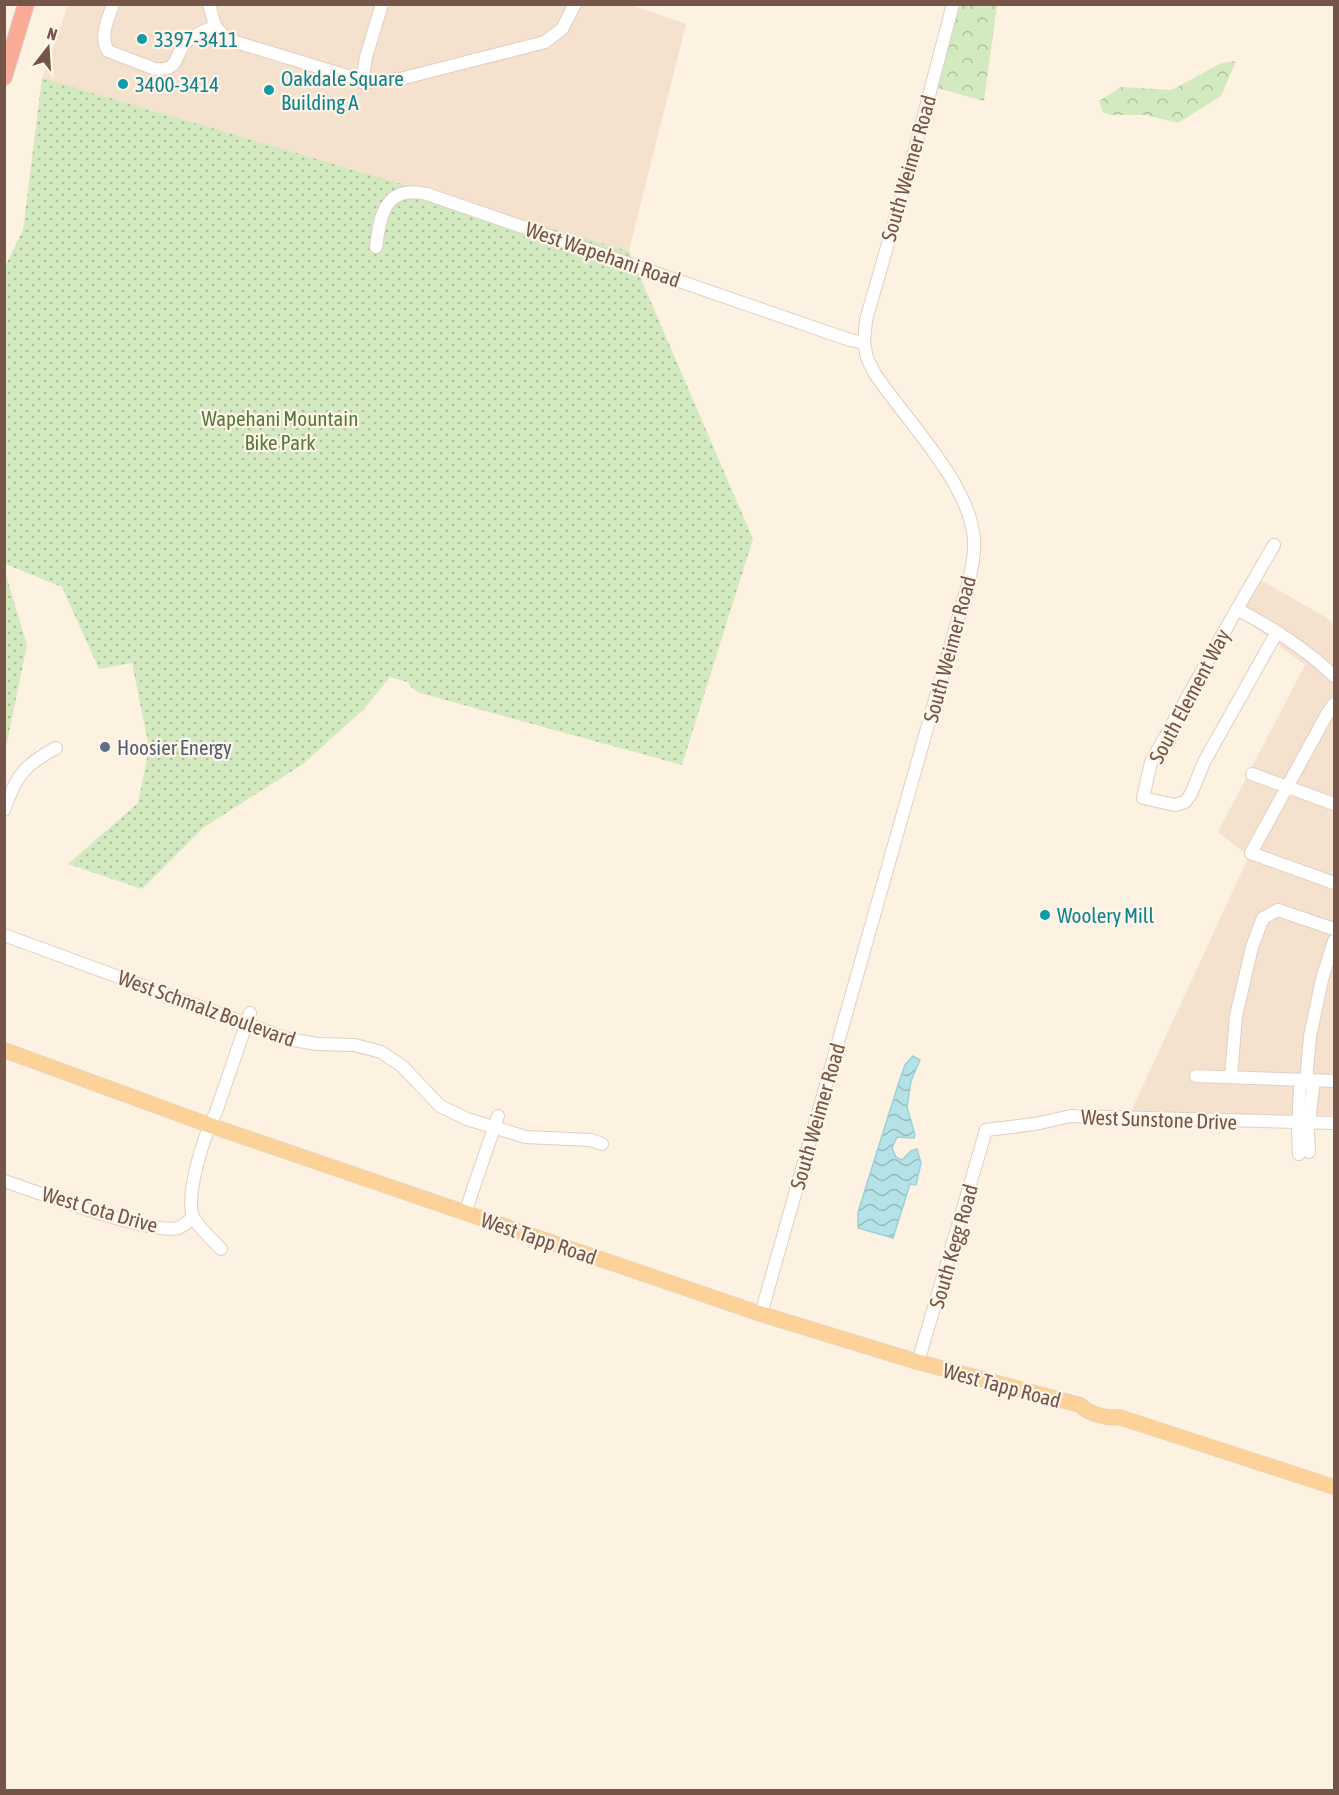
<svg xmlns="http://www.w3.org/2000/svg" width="1339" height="1795" viewBox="0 0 1339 1795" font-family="'Asap Condensed',sans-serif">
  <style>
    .residential { fill: #f4e2cf }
    .grass { fill: url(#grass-dots) }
    .forest { fill: url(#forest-crowns) }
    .water { fill: url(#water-waves); stroke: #9bd2d8; stroke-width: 1.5 }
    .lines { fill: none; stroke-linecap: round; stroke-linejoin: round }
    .minor-casing { stroke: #e3cec0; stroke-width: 14 }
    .major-casing { stroke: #dbd3cf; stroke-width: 16 }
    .highway-casing { stroke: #dbd3cf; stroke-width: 18 }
    .minor { stroke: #fff; stroke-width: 12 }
    .major { stroke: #fdd298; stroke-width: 15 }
    .highway { stroke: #f9ab96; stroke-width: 16 }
    .culture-dot { fill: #0f9aa8; stroke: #fff5e8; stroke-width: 2 }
    .service-dot { fill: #5c6f8a; stroke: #fff5e8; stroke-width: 2 }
    .labels { text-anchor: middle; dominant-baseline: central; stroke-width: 4.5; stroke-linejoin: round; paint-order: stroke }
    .culture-label { font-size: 21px; fill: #0d838f; stroke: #fff5e8; text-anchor: start }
    .street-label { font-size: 21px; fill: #745547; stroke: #fff5e8 }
    .park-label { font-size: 21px; fill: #547a3f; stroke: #fff5e8 }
    .service-label { font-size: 21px; fill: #4e5e75; stroke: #fff5e8; text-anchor: start }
  </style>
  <defs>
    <pattern id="grass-dots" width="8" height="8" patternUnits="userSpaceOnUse" patternTransform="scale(1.5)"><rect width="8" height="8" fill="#d3eac0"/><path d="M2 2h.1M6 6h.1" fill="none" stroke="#b0c09e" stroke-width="1.8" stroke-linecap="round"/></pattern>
    <pattern id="forest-crowns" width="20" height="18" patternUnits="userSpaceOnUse" patternTransform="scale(1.5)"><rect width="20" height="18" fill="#d3eac0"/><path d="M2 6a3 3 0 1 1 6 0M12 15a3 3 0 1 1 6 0" fill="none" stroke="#b0c09e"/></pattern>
    <pattern id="water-waves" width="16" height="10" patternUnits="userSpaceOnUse" patternTransform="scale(1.5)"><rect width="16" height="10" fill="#b5e2e6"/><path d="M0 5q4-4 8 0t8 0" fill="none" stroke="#98babc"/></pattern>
  </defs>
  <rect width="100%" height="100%" fill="#fdf1e1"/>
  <g class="residential">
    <path d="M 628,4 L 686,24 L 629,251 L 42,79 L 68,5 Z"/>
    <path d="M 1252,575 L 1327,618 L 1334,625 L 1334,1115 L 1128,1118 L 1249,856 L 1218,832 L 1305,665 L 1234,611 Z"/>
  </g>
  <g class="grass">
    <path d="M 42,78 L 629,251 L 753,539 L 682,765 L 420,693 L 412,688 L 408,682 L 390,677 L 363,710 L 303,764 L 203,828 L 142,889 L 68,864 L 138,803 L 149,748 L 132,663 L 99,669 L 62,587 L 5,564 L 4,268 L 23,230 Z"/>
    <path d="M 5,572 L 27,645 L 5,752 Z"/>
  </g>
  <g class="forest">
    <path d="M 960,5 L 997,5 L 984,101 L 937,88 Z"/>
    <path d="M 1236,61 L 1221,96 L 1178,123 L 1146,115 L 1111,115 L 1103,112 L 1099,101 L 1121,87 L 1172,90 L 1221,63 Z"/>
  </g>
  <path class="water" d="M 913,1056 L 920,1060 L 911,1081 L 907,1107 L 915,1135 L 914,1138 L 897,1137 L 892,1148 L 896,1157 L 902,1160 L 911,1151 L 917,1149 L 921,1163 L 916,1185 L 910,1184 L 893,1238 L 858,1228 L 858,1212 L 898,1085 L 905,1065 Z"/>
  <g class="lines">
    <defs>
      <g id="minor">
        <path d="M 113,4 C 108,20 99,36 108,51 L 155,69 C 180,71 174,56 185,43 C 192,35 206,31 215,26"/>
        <path d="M 209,4 L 215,26 L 226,39 L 367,82 L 400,79 L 545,42 L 562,29 L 575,4"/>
        <path d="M 362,82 L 366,57 L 382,4"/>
        <path d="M 376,247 C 380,213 386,185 427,194 L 850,340 L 864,343"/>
        <path d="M 1237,609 L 1274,545"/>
        <path d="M 1277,632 L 1204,762 L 1191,794 L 1185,802 L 1175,805 L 1143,798 L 1151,762 L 1237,609 C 1272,628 1305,648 1334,676"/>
        <path d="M 1334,704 L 1327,714 L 1251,853 L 1334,883"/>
        <path d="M 1252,774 L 1334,804"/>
        <path d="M 4,810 C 16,776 24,765 56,748"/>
        <path d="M 4,935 L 288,1039 L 317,1044 L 355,1045 L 381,1052 L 402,1066 L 440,1106 L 467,1119 L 526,1137 L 591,1140 L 602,1144"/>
        <path d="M 1196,1076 L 1334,1081"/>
        <path d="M 1231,1077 L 1236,1016 L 1252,947 L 1263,918 L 1278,910 L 1334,929"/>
        <path d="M 1306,1081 L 1313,1087 L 1308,1132 L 1309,1152"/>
        <path d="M 1299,1154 L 1298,1131 L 1300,1088 L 1306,1081 L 1310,1037 L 1322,979 L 1334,941"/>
        <path d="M 4,1181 C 38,1192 149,1235 178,1228 C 184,1226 189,1221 193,1217"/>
        <path d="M 465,1213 L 498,1116"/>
        <path d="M 221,1249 C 214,1241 197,1226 193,1217 C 185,1193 205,1133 216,1112 L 250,1013"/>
        <path d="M 761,1314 L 968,584 C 972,569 975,554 974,539 C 970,484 906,420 875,374 L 867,358 L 864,343 L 866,320 L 914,153 L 953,4"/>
        <path d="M 918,1362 L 986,1130 L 1035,1124 L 1071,1116 L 1334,1123"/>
      </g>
      <path id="major" d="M 4,1050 L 209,1125 L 761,1314 L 918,1362 L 1080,1405 C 1089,1414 1107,1419 1119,1417 L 1334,1487"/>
      <path id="highway" d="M 4,77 L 26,4"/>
    </defs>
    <use href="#minor" class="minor-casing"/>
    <use href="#major" class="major-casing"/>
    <use href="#highway" class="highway-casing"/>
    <use href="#minor" class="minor"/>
    <use href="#major" class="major"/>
    <use href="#highway" class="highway"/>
  </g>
  <g class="culture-dot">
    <circle cx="142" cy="39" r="6"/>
    <circle cx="123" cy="84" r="6"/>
    <circle cx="269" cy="90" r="6"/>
    <circle cx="1045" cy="915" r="6"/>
  </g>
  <circle class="service-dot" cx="105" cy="747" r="6"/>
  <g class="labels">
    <g class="culture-label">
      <text x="154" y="39">3397-3411</text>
      <text x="281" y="78">Oakdale Square<tspan x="281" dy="24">Building A</tspan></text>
      <text x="135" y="84">3400-3414</text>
      <text x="1057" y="915">Woolery Mill</text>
    </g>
    <g class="street-label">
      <text transform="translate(908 168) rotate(-74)">South Weimer Road</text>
      <text transform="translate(603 254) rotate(19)">West Wapehani Road</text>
      <text transform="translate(949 649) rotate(-75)">South Weimer Road</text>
      <text transform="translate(1189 696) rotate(-62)">South Element Way</text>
      <text transform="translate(207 1008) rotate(20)">West Schmalz Boulevard</text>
      <text transform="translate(817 1116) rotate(-74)">South Weimer Road</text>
      <text transform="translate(1159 1119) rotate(2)">West Sunstone Drive</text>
      <text transform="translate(100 1209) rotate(16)">West Cota Drive</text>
      <text transform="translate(539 1238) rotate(19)">West Tapp Road</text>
      <text transform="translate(953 1246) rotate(-74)">South Kegg Road</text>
      <text transform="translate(1002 1385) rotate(15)">West Tapp Road</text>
    </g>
    <g class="park-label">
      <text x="280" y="418">Wapehani Mountain<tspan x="280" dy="24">Bike Park</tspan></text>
    </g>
    <g class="service-label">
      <text x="117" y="747">Hoosier Energy</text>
    </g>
  </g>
  <rect width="1339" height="1795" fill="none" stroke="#745547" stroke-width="12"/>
  <g transform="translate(48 48) rotate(17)" stroke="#fff5e8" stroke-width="4.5" paint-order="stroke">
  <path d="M0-4.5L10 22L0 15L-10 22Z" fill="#745547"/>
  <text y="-9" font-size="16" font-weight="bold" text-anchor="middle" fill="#745547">N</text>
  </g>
</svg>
